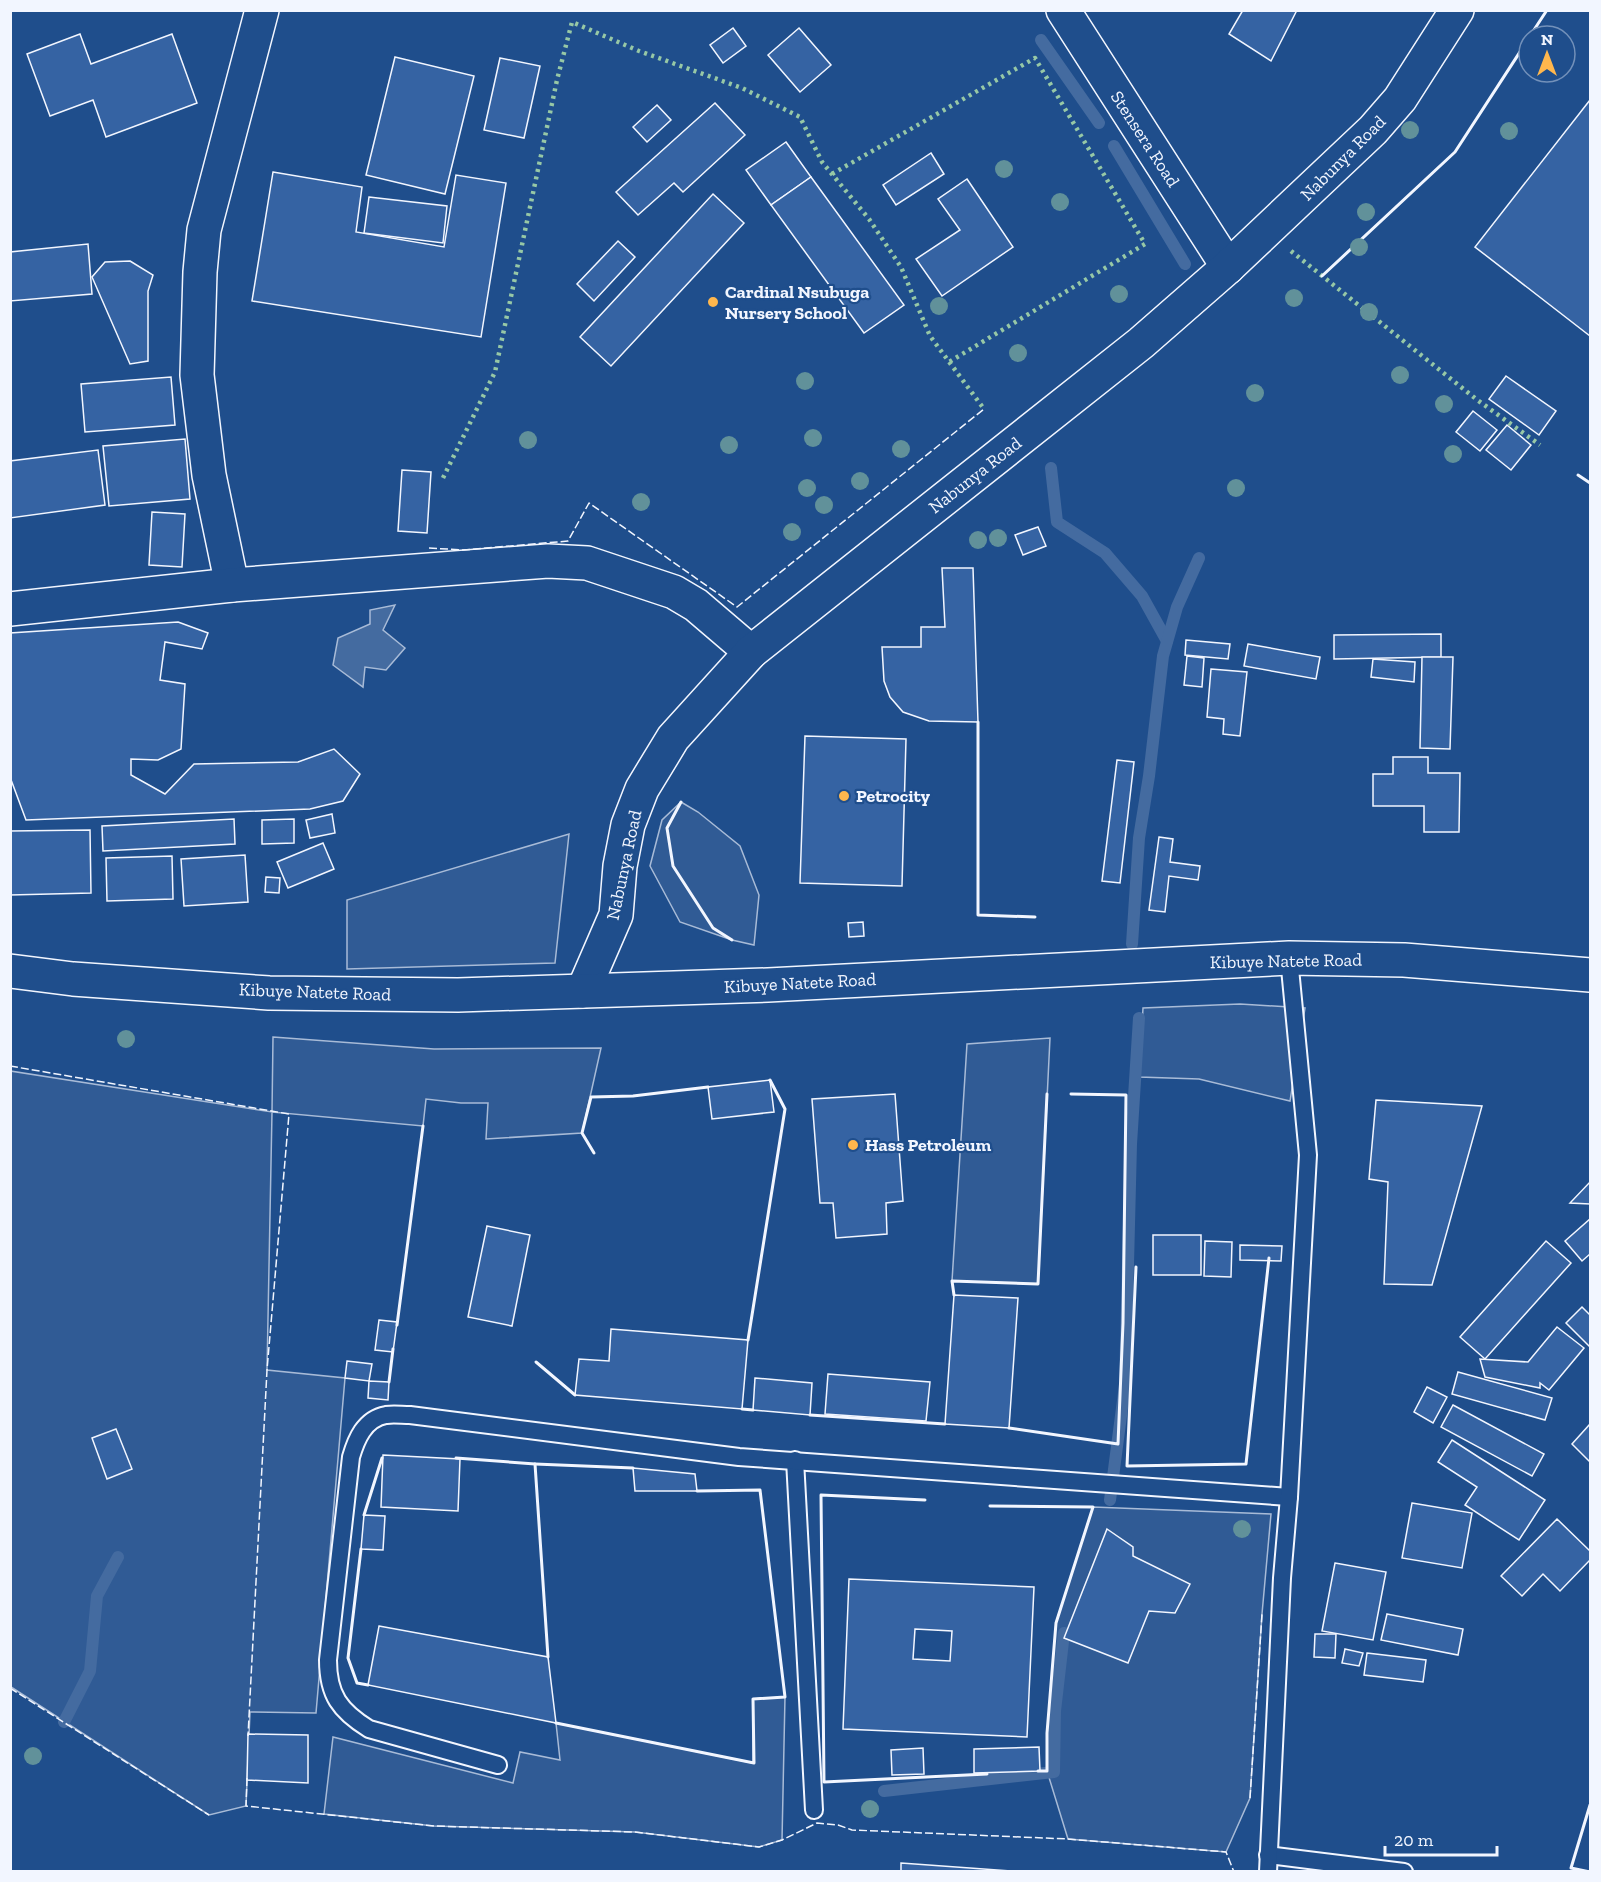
<svg xmlns="http://www.w3.org/2000/svg" width="1601" height="1882" viewBox="0 0 1601 1882" font-family="'Zilla Slab',serif">
  <style>
    .built { fill: #305b95; stroke: #a8bbd7; stroke-width: 1.5 }
    .water { fill: #446ba0; stroke: #a8bbd7; stroke-width: 1.5 }
    .lines { fill: none; stroke-linecap: round; stroke-linejoin: round }
    .stream { stroke: #446ba0; stroke-width: 12 }
    .building { fill: #3563a3; stroke: #f2f6ff; stroke-width: 1.5; fill-rule: evenodd }
    .lane-casing { stroke: #f2f6ff; stroke-width: 20 }
    .street-casing { stroke: #f2f6ff; stroke-width: 36 }
    .secondary-casing { stroke: #f2f6ff; stroke-width: 36 }
    .primary-casing { stroke: #f2f6ff; stroke-width: 36 }
    .lane { stroke: #1f4e8c; stroke-width: 16 }
    .street { stroke: #1f4e8c; stroke-width: 33 }
    .secondary { stroke: #1f4e8c; stroke-width: 33 }
    .primary { stroke: #1f4e8c; stroke-width: 33 }
    .hedge { stroke: #97c8a6; stroke-width: 4.5; stroke-dasharray: 3 4.5; stroke-linecap: butt }
    .fence { stroke: #f2f6ff; stroke-width: 1.5; stroke-dasharray: 8 3; stroke-linecap: butt }
    .wall { stroke: #f2f6ff; stroke-width: 3 }
    .tree { fill: #61919a }
    .poi-dot { fill: #ffb74d; stroke: #1f4e8c; stroke-width: 2 }
    .labels { text-anchor: middle; dominant-baseline: central; stroke-width: 4.5; stroke-linejoin: round; paint-order: stroke }
    .street-label { font-size: 18px; fill: #f2f6ff; stroke: #1f4e8c }
    .poi-label { font-size: 18px; font-weight: bold; fill: #f2f6ff; stroke: #1f4e8c; text-anchor: start }
  </style>
  <rect width="100%" height="100%" fill="#1f4e8c"/>
  <g class="built">
    <path d="M 681,802 L 698,812 L 740,846 L 759,895 L 754,945 L 732,940 L 680,922 L 650,866 L 662,820 Z"/>
    <path d="M 569,834 L 555,963 L 347,969 L 347,900 Z"/>
    <path d="M 1240,1004 L 1305,1008 L 1290,1101 L 1199,1079 L 1139,1077 L 1143,1008 Z"/>
    <path d="M 273,1037 L 434,1049 L 601,1048 L 582,1133 L 486,1139 L 488,1103 L 461,1103 L 426,1099 L 423,1126 L 272,1112 L 267,1370 L 345,1378 L 316,1713 L 250,1712 L 246,1806 L 209,1815 L 11,1687 L 10,1071 L 272,1112 Z"/>
    <path d="M 1050,1038 L 1038,1284 L 952,1281 L 967,1044 Z"/>
    <path d="M 1093,1507 L 1271,1514 L 1262,1614 L 1250,1798 L 1226,1852 L 1068,1839 L 1047,1771 L 1047,1733 L 1056,1623 Z"/>
    <path d="M 785,1697 L 782,1840 L 759,1847 L 635,1832 L 434,1826 L 324,1814 L 333,1737 L 513,1783 L 520,1752 L 560,1760 L 556,1723 L 753,1763 L 753,1699 Z"/>
  </g>
  <path class="water" d="M 395,605 L 383,630 L 405,648 L 386,670 L 365,667 L 363,687 L 333,665 L 338,638 L 370,624 L 370,610 Z"/>
  <g class="lines">
    <g class="stream">
      <path d="M 1041,40 L 1099,123"/>
      <path d="M 1114,146 L 1185,264"/>
      <path d="M 1051,468 L 1057,522 L 1105,553 L 1142,596 L 1167,641"/>
      <path d="M 1132,944 L 1139,838 L 1149,776 L 1163,656 L 1177,607 L 1199,558"/>
      <path d="M 1110,1500 L 1125,1385 L 1131,1144 L 1139,1018"/>
      <path d="M 64,1722 L 90,1671 L 97,1596 L 118,1557"/>
      <path d="M 884,1791 L 1054,1772 L 1055,1711 L 1064,1633"/>
    </g>
  </g>
  <g class="building">
    <path d="M 1243,10 L 1297,10 L 1271,61 L 1229,34 Z"/>
    <path d="M 733,28 L 746,46 L 723,63 L 710,45 Z"/>
    <path d="M 799,28 L 831,65 L 800,92 L 768,55 Z"/>
    <path d="M 80,34 L 91,64 L 172,34 L 197,103 L 106,137 L 93,100 L 50,116 L 27,54 Z"/>
    <path d="M 395,57 L 474,76 L 445,194 L 366,175 Z"/>
    <path d="M 500,58 L 540,66 L 524,138 L 484,130 Z"/>
    <path d="M 1590,100 L 1590,336 L 1475,247 Z"/>
    <path d="M 715,103 L 745,135 L 683,192 L 674,183 L 638,215 L 616,192 Z"/>
    <path d="M 657,105 L 671,120 L 647,142 L 633,127 Z"/>
    <path d="M 786,142 L 811,177 L 771,205 L 746,170 Z"/>
    <path d="M 931,153 L 944,174 L 896,205 L 883,185 Z"/>
    <path d="M 273,172 L 362,187 L 356,232 L 444,247 L 456,175 L 506,183 L 481,337 L 252,301 Z"/>
    <path d="M 811,177 L 904,305 L 864,333 L 771,205 Z"/>
    <path d="M 967,179 L 1013,247 L 942,296 L 916,259 L 960,230 L 938,199 Z"/>
    <path d="M 713,194 L 744,223 L 611,366 L 580,337 Z"/>
    <path d="M 369,197 L 447,206 L 443,243 L 364,233 Z"/>
    <path d="M 618,241 L 635,257 L 594,301 L 577,284 Z"/>
    <path d="M 88,244 L 92,294 L 10,301 L 10,252 Z"/>
    <path d="M 130,261 L 153,275 L 148,291 L 148,361 L 130,364 L 92,277 L 105,262 Z"/>
    <path d="M 1506,376 L 1556,411 L 1539,435 L 1489,399 Z"/>
    <path d="M 171,377 L 175,425 L 85,432 L 81,384 Z"/>
    <path d="M 1473,411 L 1497,430 L 1480,451 L 1456,432 Z"/>
    <path d="M 1507,425 L 1531,445 L 1511,470 L 1486,450 Z"/>
    <path d="M 185,439 L 190,499 L 109,506 L 103,446 Z"/>
    <path d="M 98,450 L 105,505 L 10,518 L 10,461 Z"/>
    <path d="M 402,470 L 431,472 L 427,533 L 398,531 Z"/>
    <path d="M 152,512 L 185,514 L 182,567 L 149,565 Z"/>
    <path d="M 1038,527 L 1046,546 L 1023,555 L 1015,535 Z"/>
    <path d="M 942,568 L 973,568 L 978,722 L 929,721 L 903,712 L 890,697 L 884,681 L 882,647 L 921,647 L 921,627 L 945,627 Z"/>
    <path d="M 178,622 L 208,633 L 202,649 L 165,642 L 160,680 L 185,684 L 181,749 L 158,760 L 131,759 L 131,775 L 165,794 L 194,764 L 298,762 L 334,749 L 360,774 L 343,801 L 310,809 L 26,820 L 10,777 L 10,633 Z"/>
    <path d="M 1441,634 L 1441,657 L 1334,659 L 1334,635 Z"/>
    <path d="M 1186,640 L 1230,644 L 1228,659 L 1185,655 Z"/>
    <path d="M 1248,644 L 1320,657 L 1316,679 L 1244,666 Z"/>
    <path d="M 1187,656 L 1204,658 L 1202,687 L 1184,685 Z"/>
    <path d="M 1422,657 L 1453,657 L 1450,749 L 1420,748 Z"/>
    <path d="M 1373,659 L 1415,662 L 1414,682 L 1371,677 Z"/>
    <path d="M 1211,669 L 1247,672 L 1240,736 L 1223,734 L 1224,719 L 1207,717 Z"/>
    <path d="M 805,736 L 906,739 L 902,886 L 800,883 Z"/>
    <path d="M 1393,757 L 1428,757 L 1428,773 L 1460,773 L 1459,832 L 1424,832 L 1424,806 L 1373,806 L 1373,774 L 1393,774 Z"/>
    <path d="M 1117,760 L 1134,762 L 1120,883 L 1102,881 Z"/>
    <path d="M 332,814 L 335,833 L 310,838 L 306,820 Z"/>
    <path d="M 234,819 L 235,844 L 103,851 L 102,826 Z"/>
    <path d="M 294,819 L 294,843 L 262,844 L 262,820 Z"/>
    <path d="M 90,830 L 91,893 L 10,895 L 10,831 Z"/>
    <path d="M 1159,837 L 1173,839 L 1170,862 L 1200,866 L 1198,880 L 1169,876 L 1165,912 L 1149,910 Z"/>
    <path d="M 323,843 L 334,869 L 288,888 L 277,862 Z"/>
    <path d="M 245,855 L 248,902 L 184,906 L 181,859 Z"/>
    <path d="M 172,856 L 173,899 L 107,901 L 106,858 Z"/>
    <path d="M 266,877 L 280,878 L 279,893 L 265,892 Z"/>
    <path d="M 863,922 L 864,936 L 849,937 L 848,923 Z"/>
    <path d="M 770,1080 L 774,1112 L 712,1119 L 708,1087 Z"/>
    <path d="M 895,1094 L 903,1201 L 886,1203 L 887,1234 L 836,1238 L 833,1203 L 820,1203 L 812,1099 Z"/>
    <path d="M 1376,1100 L 1482,1106 L 1432,1285 L 1384,1284 L 1388,1182 L 1369,1179 Z"/>
    <path d="M 1590,1182 L 1590,1204 L 1570,1203 Z"/>
    <path d="M 1590,1219 L 1590,1254 L 1582,1261 L 1565,1241 Z"/>
    <path d="M 487,1226 L 530,1235 L 512,1326 L 468,1317 Z"/>
    <rect x="1153" y="1235" width="48" height="40"/>
    <path d="M 1205,1241 L 1232,1242 L 1231,1277 L 1204,1276 Z"/>
    <path d="M 1546,1241 L 1571,1263 L 1485,1359 L 1460,1337 Z"/>
    <path d="M 1240,1245 L 1282,1246 L 1281,1261 L 1240,1260 Z"/>
    <path d="M 954,1295 L 1018,1298 L 1009,1428 L 945,1424 Z"/>
    <path d="M 1582,1307 L 1590,1315 L 1590,1347 L 1566,1323 Z"/>
    <path d="M 379,1320 L 397,1322 L 393,1352 L 375,1350 Z"/>
    <path d="M 1557,1327 L 1584,1348 L 1549,1390 L 1540,1383 L 1540,1388 L 1485,1377 L 1480,1359 L 1528,1362 Z"/>
    <path d="M 611,1329 L 748,1340 L 742,1409 L 575,1395 L 579,1359 L 609,1361 Z"/>
    <path d="M 347,1361 L 372,1364 L 369,1381 L 345,1378 Z"/>
    <path d="M 1458,1372 L 1552,1398 L 1545,1420 L 1452,1394 Z"/>
    <path d="M 828,1374 L 930,1382 L 926,1421 L 825,1414 Z"/>
    <path d="M 755,1378 L 812,1383 L 810,1415 L 753,1410 Z"/>
    <path d="M 369,1381 L 389,1382 L 388,1400 L 368,1398 Z"/>
    <path d="M 1427,1387 L 1447,1397 L 1433,1423 L 1414,1412 Z"/>
    <path d="M 1453,1405 L 1544,1454 L 1532,1476 L 1441,1427 Z"/>
    <path d="M 1590,1424 L 1590,1462 L 1572,1444 Z"/>
    <path d="M 116,1429 L 132,1469 L 107,1479 L 92,1438 Z"/>
    <path d="M 1452,1440 L 1545,1500 L 1519,1540 L 1465,1505 L 1477,1487 L 1438,1462 Z"/>
    <path d="M 383,1455 L 460,1459 L 458,1511 L 381,1507 Z"/>
    <path d="M 633,1468 L 695,1474 L 697,1491 L 635,1491 Z"/>
    <path d="M 1412,1503 L 1472,1513 L 1462,1568 L 1402,1558 Z"/>
    <path d="M 364,1515 L 385,1516 L 383,1550 L 361,1549 Z"/>
    <path d="M 1557,1519 L 1590,1551 L 1590,1560 L 1560,1591 L 1543,1574 L 1522,1596 L 1501,1576 Z"/>
    <path d="M 1107,1529 L 1133,1547 L 1133,1556 L 1190,1584 L 1175,1613 L 1149,1611 L 1128,1663 L 1064,1638 Z"/>
    <path d="M 1335,1563 L 1386,1572 L 1373,1640 L 1322,1631 Z"/>
    <path d="M 849,1579 L 1034,1587 L 1027,1737 L 843,1729 ZM 915,1629 L 952,1631 L 950,1661 L 913,1659 Z"/>
    <path d="M 1387,1614 L 1463,1629 L 1458,1655 L 1381,1640 Z"/>
    <path d="M 379,1626 L 548,1657 L 556,1723 L 368,1685 Z"/>
    <path d="M 1315,1634 L 1336,1634 L 1335,1658 L 1314,1657 Z"/>
    <path d="M 1345,1649 L 1363,1653 L 1359,1666 L 1342,1663 Z"/>
    <path d="M 1367,1653 L 1426,1660 L 1423,1682 L 1364,1675 Z"/>
    <path d="M 248,1734 L 308,1735 L 308,1783 L 247,1780 Z"/>
    <path d="M 1039,1747 L 1040,1771 L 974,1773 L 974,1749 Z"/>
    <path d="M 923,1748 L 924,1774 L 892,1775 L 891,1750 Z"/>
    <path d="M 901,1863 L 1026,1872 L 901,1872 Z"/>
  </g>
  <g class="lines">
    <defs>
      <g id="lane">
        <path d="M 795,1460 L 814,1810"/>
        <path d="M 498,1765 L 369,1729 C 340,1711 328,1695 328,1660 L 351,1457 C 356,1440 364,1419 386,1415 C 393,1414 402,1415 410,1415 L 739,1457 L 1289,1497"/>
        <path d="M 1268,1855 L 1404,1872"/>
        <path d="M 1268,1872 L 1282,1578 L 1289,1497 L 1308,1155 L 1289,958"/>
      </g>
      <g id="street">
        <path d="M 232,585 L 209,475 L 197,375 L 200,272 L 204,230 L 262,10"/>
        <path d="M 10,609 L 232,585 L 548,561 L 587,563 L 674,592 L 696,605 L 751,652"/>
      </g>
      <g id="secondary">
        <path d="M 1063,10 L 1228,267"/>
        <path d="M 583,991 L 616,915 L 620,866 L 628,825 L 642,789 L 673,738 L 751,652 L 1141,343 L 1228,267 L 1373,130 L 1400,99 L 1457,10"/>
      </g>
      <path id="primary" d="M 10,971 L 73,979 L 269,993 L 458,995 L 768,985 L 1289,958 L 1404,960 L 1590,975"/>
    </defs>
    <use href="#lane" class="lane-casing"/>
    <use href="#street" class="street-casing"/>
    <use href="#secondary" class="secondary-casing"/>
    <use href="#primary" class="primary-casing"/>
    <use href="#lane" class="lane"/>
    <use href="#street" class="street"/>
    <use href="#secondary" class="secondary"/>
    <use href="#primary" class="primary"/>
    <g class="hedge">
      <path d="M 832,174 L 1035,58 L 1145,244 L 949,362"/>
      <path d="M 1291,251 L 1476,399 L 1540,445"/>
      <path d="M 443,478 L 495,372 L 557,80 L 572,22 L 639,51 L 742,88 L 800,117 L 822,162 L 869,219 L 901,267 L 930,336 L 984,409"/>
    </g>
    <g class="fence">
      <path d="M 429,548 L 463,550 L 568,541 L 589,503 L 737,607 L 984,409"/>
      <path d="M 10,1066 L 289,1114 L 267,1370 L 248,1736"/>
      <path d="M 10,1688 L 209,1815"/>
      <path d="M 247,1778 L 246,1806 L 434,1826 L 635,1832 L 759,1847 L 782,1840 L 817,1823 L 838,1825 L 852,1830 L 1068,1839 L 1226,1852 L 1234,1872"/>
      <path d="M 1250,1798 L 1262,1614"/>
    </g>
    <g class="wall">
      <path d="M 1530,36 L 1547,10"/>
      <path d="M 1322,276 L 1455,152 L 1529,38"/>
      <path d="M 1578,475 L 1590,483"/>
      <path d="M 978,722 L 978,915 L 1035,917"/>
      <path d="M 681,802 L 667,828 L 673,866 L 713,928 L 732,940"/>
      <path d="M 594,1153 L 582,1133 L 591,1097 L 633,1096 L 708,1087"/>
      <path d="M 1136,1267 L 1127,1466 L 1246,1464 L 1269,1258"/>
      <path d="M 954,1295 L 952,1281 L 1038,1284 L 1047,1094"/>
      <path d="M 397,1325 L 423,1126"/>
      <path d="M 748,1340 L 785,1109 L 770,1080"/>
      <path d="M 536,1362 L 575,1395"/>
      <path d="M 389,1382 L 393,1349"/>
      <path d="M 742,1409 L 753,1410"/>
      <path d="M 810,1415 L 945,1424"/>
      <path d="M 1009,1428 L 1118,1444 L 1123,1323 L 1126,1095 L 1071,1094"/>
      <path d="M 456,1458 L 535,1464 L 548,1657"/>
      <path d="M 535,1464 L 633,1468"/>
      <path d="M 925,1500 L 821,1495 L 824,1782 L 987,1774"/>
      <path d="M 990,1506 L 1093,1507 L 1056,1623 L 1047,1733 L 1047,1771 L 1038,1771"/>
      <path d="M 364,1515 L 382,1458"/>
      <path d="M 361,1549 L 348,1658 L 357,1683 L 368,1685"/>
      <path d="M 556,1723 L 754,1763 L 753,1699 L 785,1697 L 760,1490 L 697,1491"/>
      <path d="M 1590,1872 L 1571,1868 L 1590,1805"/>
    </g>
  </g>
  <g class="tree">
    <circle cx="1410" cy="130" r="9"/>
    <circle cx="1509" cy="131" r="9"/>
    <circle cx="1004" cy="169" r="9"/>
    <circle cx="1060" cy="202" r="9"/>
    <circle cx="1366" cy="212" r="9"/>
    <circle cx="1359" cy="247" r="9"/>
    <circle cx="1119" cy="294" r="9"/>
    <circle cx="1294" cy="298" r="9"/>
    <circle cx="939" cy="306" r="9"/>
    <circle cx="1369" cy="312" r="9"/>
    <circle cx="1018" cy="353" r="9"/>
    <circle cx="1400" cy="375" r="9"/>
    <circle cx="805" cy="381" r="9"/>
    <circle cx="1255" cy="393" r="9"/>
    <circle cx="1444" cy="404" r="9"/>
    <circle cx="813" cy="438" r="9"/>
    <circle cx="528" cy="440" r="9"/>
    <circle cx="729" cy="445" r="9"/>
    <circle cx="901" cy="449" r="9"/>
    <circle cx="1453" cy="454" r="9"/>
    <circle cx="860" cy="481" r="9"/>
    <circle cx="807" cy="488" r="9"/>
    <circle cx="1236" cy="488" r="9"/>
    <circle cx="641" cy="502" r="9"/>
    <circle cx="824" cy="505" r="9"/>
    <circle cx="792" cy="532" r="9"/>
    <circle cx="998" cy="538" r="9"/>
    <circle cx="978" cy="540" r="9"/>
    <circle cx="126" cy="1039" r="9"/>
    <circle cx="1242" cy="1529" r="9"/>
    <circle cx="33" cy="1756" r="9"/>
    <circle cx="870" cy="1809" r="9"/>
  </g>
  <g class="poi-dot">
    <circle cx="713" cy="302" r="6"/>
    <circle cx="844" cy="796" r="6"/>
    <circle cx="853" cy="1145" r="6"/>
  </g>
  <g class="labels">
    <g class="street-label">
      <text transform="translate(1145 139) rotate(57)">Stensera Road</text>
      <text transform="translate(1343 158) rotate(-45)">Nabunya Road</text>
      <text transform="translate(975 475) rotate(-38)">Nabunya Road</text>
      <text transform="translate(624 865) rotate(-78)">Nabunya Road</text>
      <text transform="translate(1286 961) rotate(-1)">Kibuye Natete Road</text>
      <text transform="translate(800 983) rotate(-3)">Kibuye Natete Road</text>
      <text transform="translate(315 992) rotate(2)">Kibuye Natete Road</text>
    </g>
    <g class="poi-label">
      <text x="725" y="292">Cardinal Nsubuga<tspan x="725" dy="21">Nursery School</tspan></text>
      <text x="856" y="796">Petrocity</text>
      <text x="865" y="1145">Hass Petroleum</text>
    </g>
  </g>
  <rect width="1601" height="1882" fill="none" stroke="#f2f6ff" stroke-width="24"/>
  <g transform="translate(1547 54)"><circle r="28" fill="#1f4e8c" stroke="#7391ba" stroke-width="1.5"/>
  <path d="M0-4.5L10 22L0 15L-10 22Z" fill="#ffb74d"/>
  <text y="-9" font-size="16" font-weight="bold" text-anchor="middle" fill="#f2f6ff">N</text>
  </g>
  <path d="M1385 1846v9h112v-9" fill="none" stroke="#f2f6ff" stroke-width="3"/>
  <text x="1394" y="1846" font-size="18" fill="#f2f6ff" stroke="#1f4e8c" stroke-width="4.5" paint-order="stroke">20 m</text>
</svg>
